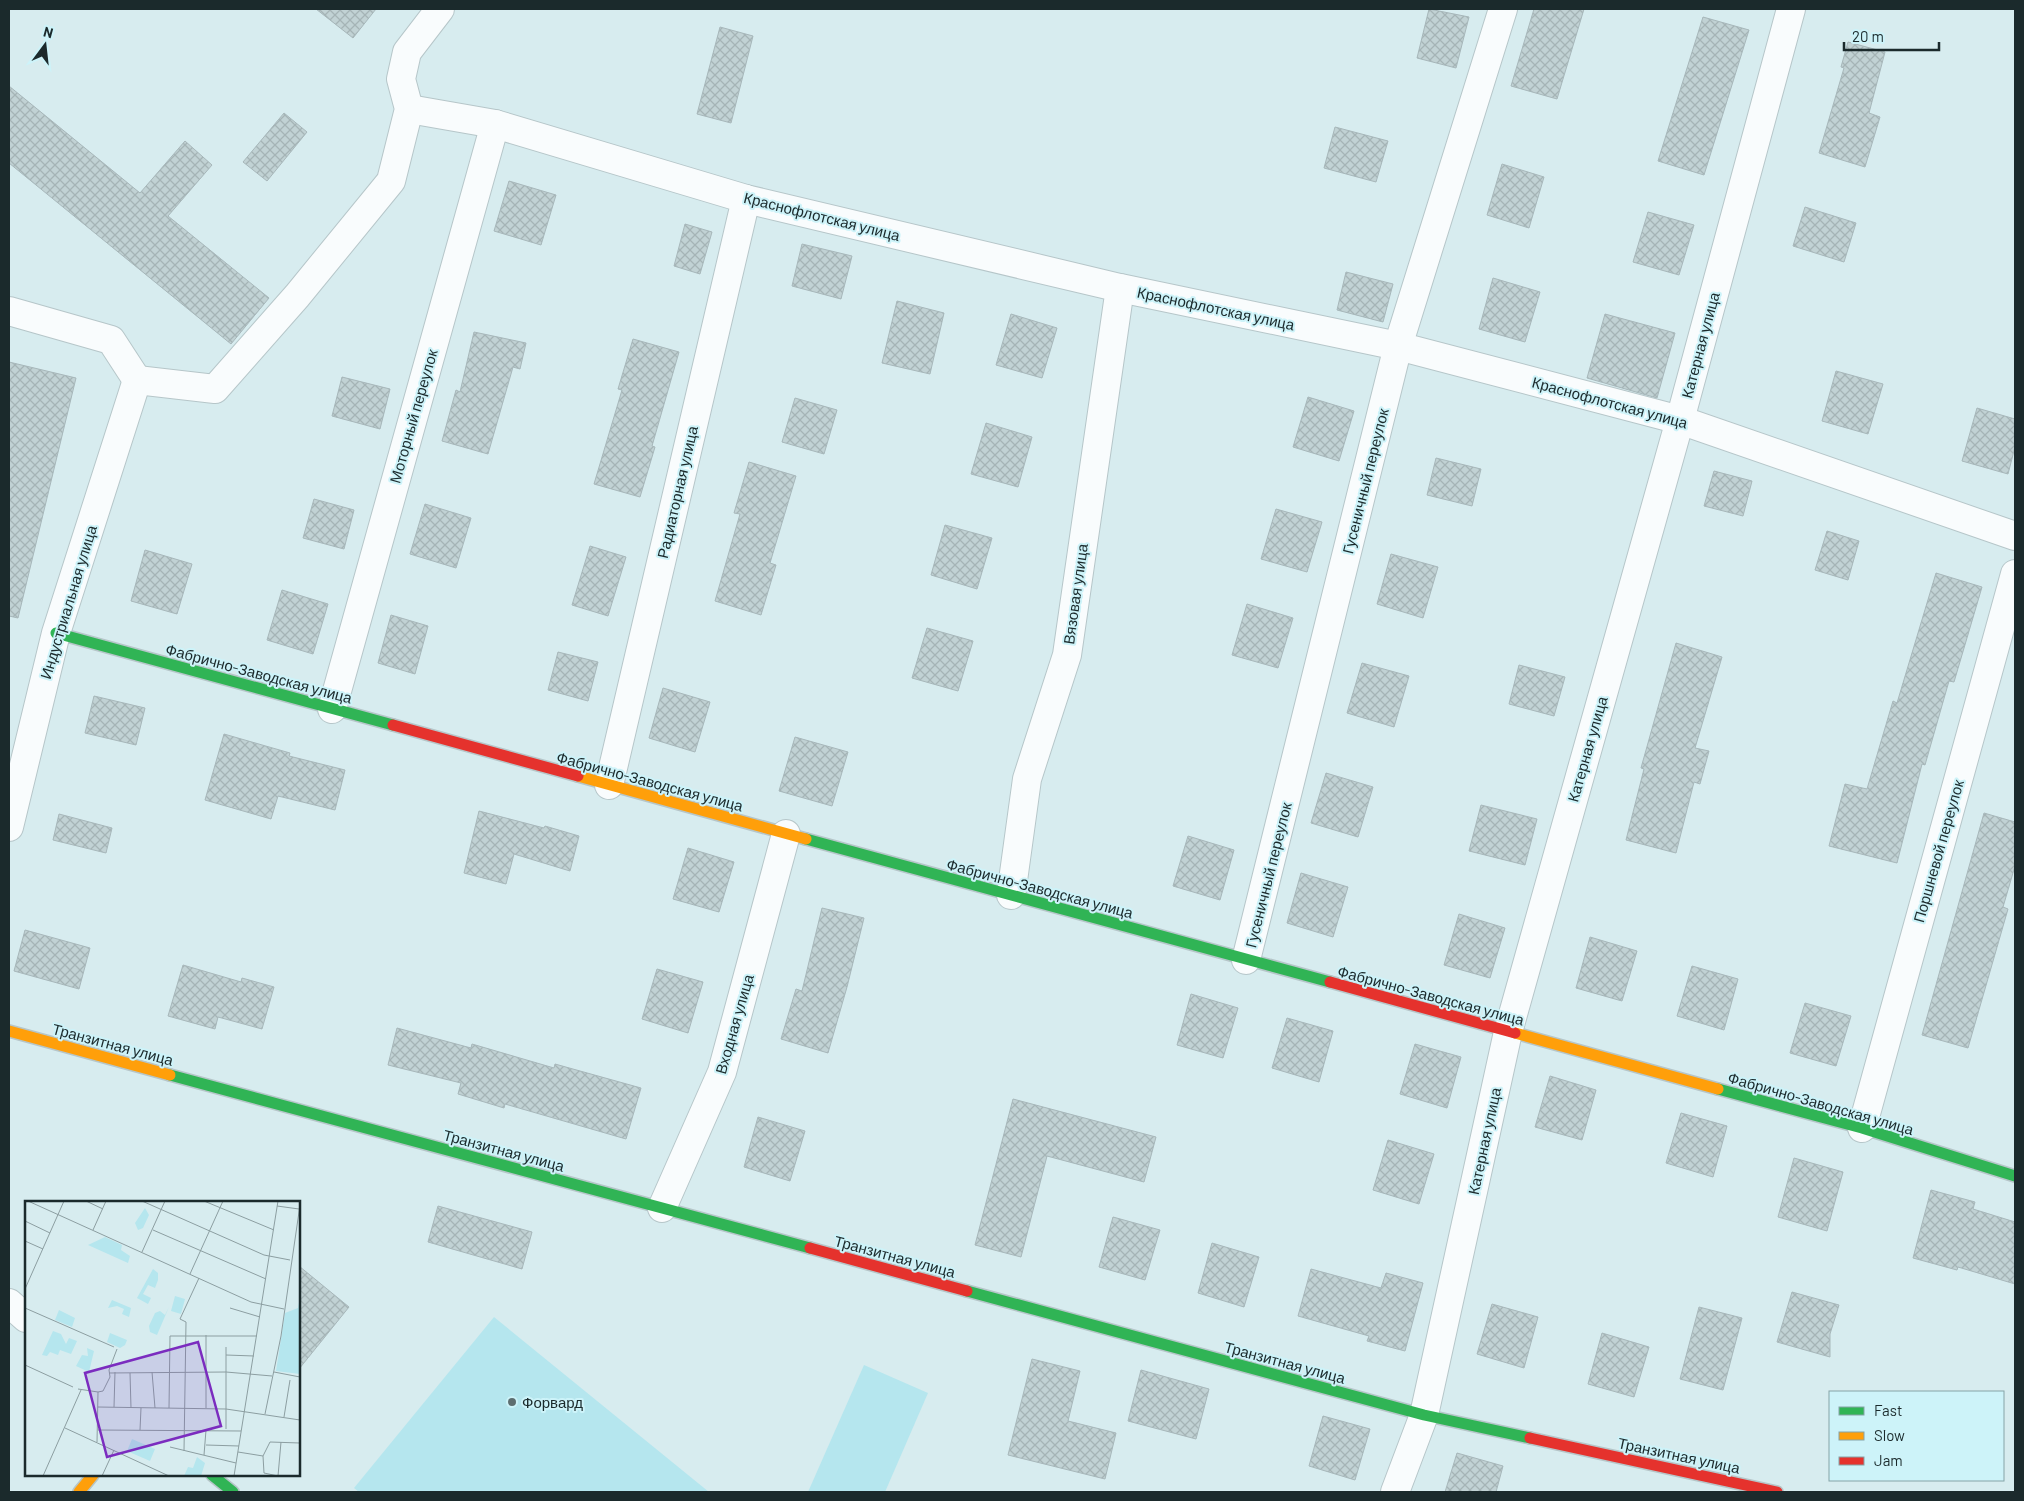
<svg xmlns="http://www.w3.org/2000/svg" width="2024" height="1501" viewBox="0 0 2024 1501" font-family="Barlow,sans-serif">
  <style>
    .park { fill: #b5e6ee }
    .building { fill: url(#building-cross-hatch); stroke: #a7b7ba }
    .lines { fill: none; stroke-linecap: round; stroke-linejoin: round }
    .street-casing { stroke: #b6c6c9; stroke-width: 30 }
    .fast-casing { stroke: #b6c6c9; stroke-width: 14 }
    .slow-casing { stroke: #b6c6c9; stroke-width: 14 }
    .jam-casing { stroke: #b6c6c9; stroke-width: 14 }
    .street { stroke: #f9fcfd; stroke-width: 28 }
    .fast { stroke: #30b455; stroke-width: 11 }
    .slow { stroke: #ff9f0a; stroke-width: 11 }
    .jam { stroke: #e5322d; stroke-width: 11 }
    .poi-dot { fill: #5d6e70; stroke: #cdf3f9; stroke-width: 2 }
    .labels { text-anchor: middle; dominant-baseline: central; stroke-width: 4; stroke-linejoin: round; paint-order: stroke }
    .street-label { font-size: 15px; fill: #1b2a2c; stroke: #cdf3f9 }
    .poi-label { font-size: 15px; fill: #1b2a2c; stroke: #cdf3f9; text-anchor: start }
    .inset-road { fill: none; stroke: #8c9ea1; stroke-width: 1 }
    .view { fill: #7b2cbf; fill-opacity: 0.15; stroke: #7b2cbf; stroke-width: 2.5 }
    .inset-edge { fill: none; stroke: #1b2a2c; stroke-width: 2.5 }
  </style>
  <defs>
    <pattern id="building-cross-hatch" width="8" height="8" patternUnits="userSpaceOnUse" patternTransform="scale(1.25)"><rect width="8" height="8" fill="#c1d2d4"/><path d="M0 0l8 8M0 8l8-8" fill="none" stroke="#a5b4b6"/></pattern>
  </defs>
  <rect width="100%" height="100%" fill="#d7ecef"/>
  <g class="park">
    <path d="M 494,1317 L 709,1492 L 359,1492 L 354,1488 Z"/>
    <path d="M 864,1365 L 928,1393 L 885,1492 L 808,1492 Z"/>
  </g>
  <g class="building">
    <path d="M 316,9 L 376,9 L 353,38 Z"/>
    <path d="M 1429,9 L 1469,17 L 1456,68 L 1417,58 Z"/>
    <path d="M 1534,9 L 1584,9 L 1557,99 L 1511,86 Z"/>
    <path d="M 1703,17 L 1749,30 L 1704,175 L 1658,161 Z"/>
    <path d="M 720,27 L 753,36 L 731,123 L 697,114 Z"/>
    <path d="M 1848,42 L 1885,52 L 1869,113 L 1880,117 L 1865,167 L 1819,153 L 1844,68 L 1841,67 Z"/>
    <path d="M 9,86 L 140,193 L 185,141 L 212,165 L 168,216 L 269,298 L 231,344 L 9,163 Z"/>
    <path d="M 284,113 L 307,132 L 267,181 L 243,162 Z"/>
    <path d="M 1335,127 L 1388,141 L 1376,182 L 1324,168 Z"/>
    <path d="M 1502,164 L 1544,177 L 1529,228 L 1487,215 Z"/>
    <path d="M 509,181 L 556,195 L 541,245 L 494,231 Z"/>
    <path d="M 1805,207 L 1856,223 L 1844,262 L 1793,246 Z"/>
    <path d="M 1648,212 L 1694,225 L 1679,275 L 1633,262 Z"/>
    <path d="M 685,224 L 712,232 L 700,274 L 674,266 Z"/>
    <path d="M 802,244 L 852,256 L 841,299 L 792,286 Z"/>
    <path d="M 1346,272 L 1393,284 L 1383,322 L 1337,310 Z"/>
    <path d="M 1493,278 L 1540,292 L 1525,342 L 1479,329 Z"/>
    <path d="M 897,301 L 944,313 L 930,374 L 882,363 Z"/>
    <path d="M 1011,314 L 1057,328 L 1042,378 L 996,365 Z"/>
    <path d="M 1605,314 L 1675,333 L 1657,398 L 1587,378 Z"/>
    <path d="M 474,332 L 526,343 L 520,369 L 513,367 L 488,454 L 442,441 L 456,390 L 460,392 Z"/>
    <path d="M 633,339 L 679,352 L 652,446 L 655,447 L 640,497 L 594,484 L 622,390 L 618,389 Z"/>
    <path d="M 9,362 L 76,378 L 18,618 L 9,616 Z"/>
    <path d="M 1836,371 L 1883,384 L 1868,434 L 1822,421 Z"/>
    <path d="M 342,377 L 390,389 L 380,429 L 332,416 Z"/>
    <path d="M 1308,397 L 1354,411 L 1339,461 L 1293,447 Z"/>
    <path d="M 795,398 L 837,410 L 824,454 L 782,442 Z"/>
    <path d="M 1977,408 L 2015,419 L 2015,447 L 2008,474 L 1962,461 Z"/>
    <path d="M 986,423 L 1032,437 L 1018,487 L 971,474 Z"/>
    <path d="M 1436,458 L 1481,469 L 1472,506 L 1427,495 Z"/>
    <path d="M 749,462 L 796,476 L 770,563 L 776,565 L 761,615 L 715,601 L 740,514 L 734,513 Z"/>
    <path d="M 1714,471 L 1752,481 L 1743,516 L 1704,506 Z"/>
    <path d="M 314,499 L 354,510 L 344,549 L 303,538 Z"/>
    <path d="M 425,504 L 471,518 L 456,568 L 410,554 Z"/>
    <path d="M 1276,509 L 1322,522 L 1307,572 L 1261,559 Z"/>
    <path d="M 945,525 L 992,538 L 977,589 L 931,575 Z"/>
    <path d="M 1827,531 L 1859,541 L 1848,580 L 1815,570 Z"/>
    <path d="M 590,546 L 626,557 L 608,616 L 572,605 Z"/>
    <path d="M 145,550 L 192,564 L 177,614 L 131,601 Z"/>
    <path d="M 1391,554 L 1438,567 L 1423,618 L 1377,604 Z"/>
    <path d="M 1936,573 L 1982,587 L 1954,682 L 1949,681 L 1925,765 L 1922,764 L 1897,863 L 1829,846 L 1845,784 L 1867,789 L 1893,701 L 1897,703 Z"/>
    <path d="M 282,590 L 328,604 L 313,654 L 267,640 Z"/>
    <path d="M 1247,604 L 1293,618 L 1278,668 L 1232,655 Z"/>
    <path d="M 391,615 L 428,626 L 415,674 L 378,663 Z"/>
    <path d="M 927,628 L 973,641 L 958,691 L 912,678 Z"/>
    <path d="M 1676,643 L 1722,657 L 1695,748 L 1709,751 L 1700,784 L 1694,782 L 1676,853 L 1626,840 L 1644,769 L 1641,768 Z"/>
    <path d="M 558,652 L 598,662 L 588,701 L 548,690 Z"/>
    <path d="M 1362,663 L 1409,676 L 1394,727 L 1347,713 Z"/>
    <path d="M 1519,665 L 1565,677 L 1554,716 L 1509,704 Z"/>
    <path d="M 663,688 L 710,702 L 695,752 L 649,738 Z"/>
    <path d="M 94,696 L 145,708 L 136,745 L 85,733 Z"/>
    <path d="M 224,734 L 290,753 L 289,756 L 345,770 L 335,810 L 278,796 L 271,819 L 205,800 Z"/>
    <path d="M 795,737 L 848,752 L 832,806 L 779,791 Z"/>
    <path d="M 1326,773 L 1373,787 L 1358,837 L 1311,823 Z"/>
    <path d="M 1481,805 L 1537,819 L 1525,865 L 1469,851 Z"/>
    <path d="M 479,811 L 544,828 L 545,826 L 579,836 L 570,871 L 514,854 L 506,884 L 464,873 Z"/>
    <path d="M 1984,813 L 2015,822 L 2015,866 L 2003,907 L 2008,909 L 1968,1048 L 1922,1035 Z"/>
    <path d="M 59,814 L 112,828 L 106,853 L 53,840 Z"/>
    <path d="M 1188,836 L 1234,850 L 1220,900 L 1173,886 Z"/>
    <path d="M 688,848 L 734,862 L 719,912 L 673,899 Z"/>
    <path d="M 1301,873 L 1348,887 L 1333,937 L 1287,923 Z"/>
    <path d="M 822,908 L 864,918 L 847,987 L 828,1053 L 781,1039 L 796,989 L 802,991 Z"/>
    <path d="M 1459,914 L 1505,928 L 1490,978 L 1444,965 Z"/>
    <path d="M 25,930 L 90,948 L 79,989 L 14,971 Z"/>
    <path d="M 1590,937 L 1637,951 L 1622,1001 L 1576,988 Z"/>
    <path d="M 183,965 L 241,982 L 242,978 L 274,987 L 262,1029 L 218,1017 L 215,1029 L 168,1016 Z"/>
    <path d="M 1692,966 L 1738,979 L 1724,1030 L 1677,1016 Z"/>
    <path d="M 657,969 L 703,982 L 688,1033 L 642,1019 Z"/>
    <path d="M 1191,994 L 1238,1008 L 1223,1058 L 1177,1045 Z"/>
    <path d="M 1805,1003 L 1851,1016 L 1836,1066 L 1790,1053 Z"/>
    <path d="M 1287,1018 L 1333,1031 L 1319,1082 L 1272,1068 Z"/>
    <path d="M 397,1028 L 471,1048 L 472,1044 L 554,1068 L 555,1064 L 641,1088 L 626,1139 L 505,1104 L 504,1108 L 458,1094 L 461,1083 L 388,1065 Z"/>
    <path d="M 1415,1044 L 1461,1057 L 1447,1108 L 1400,1094 Z"/>
    <path d="M 1550,1076 L 1596,1090 L 1582,1140 L 1535,1127 Z"/>
    <path d="M 1013,1099 L 1156,1137 L 1144,1182 L 1047,1156 L 1021,1257 L 975,1245 Z"/>
    <path d="M 1681,1113 L 1727,1126 L 1713,1177 L 1666,1163 Z"/>
    <path d="M 758,1117 L 805,1131 L 790,1181 L 744,1167 Z"/>
    <path d="M 1388,1140 L 1434,1154 L 1419,1204 L 1373,1190 Z"/>
    <path d="M 1794,1158 L 1843,1172 L 1827,1231 L 1778,1217 Z"/>
    <path d="M 1931,1190 L 1975,1202 L 1973,1209 L 2015,1222 L 2015,1284 L 1958,1267 L 1957,1270 L 1913,1258 Z"/>
    <path d="M 438,1206 L 532,1232 L 522,1269 L 428,1242 Z"/>
    <path d="M 1113,1217 L 1160,1230 L 1145,1280 L 1099,1267 Z"/>
    <path d="M 1212,1243 L 1259,1257 L 1244,1307 L 1198,1293 Z"/>
    <path d="M 299,1266 L 349,1307 L 299,1369 Z"/>
    <path d="M 1311,1269 L 1381,1288 L 1386,1273 L 1423,1283 L 1405,1351 L 1367,1341 L 1369,1336 L 1298,1316 Z"/>
    <path d="M 1792,1292 L 1839,1305 L 1830,1334 L 1830,1357 L 1777,1342 Z"/>
    <path d="M 1492,1304 L 1538,1317 L 1524,1368 L 1477,1354 Z"/>
    <path d="M 1699,1307 L 1742,1318 L 1723,1390 L 1680,1379 Z"/>
    <path d="M 1602,1333 L 1649,1347 L 1634,1397 L 1588,1384 Z"/>
    <path d="M 1032,1359 L 1080,1371 L 1068,1421 L 1116,1433 L 1105,1479 L 1008,1455 Z"/>
    <path d="M 1141,1370 L 1209,1389 L 1196,1439 L 1128,1421 Z"/>
    <path d="M 1323,1416 L 1370,1429 L 1355,1480 L 1309,1466 Z"/>
    <path d="M 1457,1453 L 1503,1466 L 1496,1492 L 1445,1492 Z"/>
  </g>
  <g class="lines">
    <defs>
      <g id="street">
        <path d="M 409,109 L 495,124 L 746,199 L 1120,288 L 1398,346 L 1680,420 L 2015,536"/>
        <path d="M 9,311 L 111,340 L 137,380"/>
        <path d="M 137,380 L 215,389 L 297,296 L 391,181 L 409,109 L 401,79 L 407,52 L 440,9"/>
        <path d="M 332,709 L 495,124"/>
        <path d="M 609,785 L 746,199"/>
        <path d="M 9,827 L 56,633 L 137,380"/>
        <path d="M 1011,895 L 1027,779 L 1067,655 L 1120,288"/>
        <path d="M 1246,960 L 1398,346 L 1503,9"/>
        <path d="M 1862,1128 L 2015,574"/>
        <path d="M 662,1208 L 722,1072 L 786,834"/>
        <path d="M 9,1303 L 26,1318"/>
        <path d="M 1395,1492 L 1424,1415 L 1508,1032 L 1680,420 L 1791,9"/>
      </g>
      <g id="fast">
        <path d="M 56,633 L 393,725"/>
        <path d="M 806,839 L 1330,982"/>
        <path d="M 170,1075 L 810,1248"/>
        <path d="M 1718,1089 L 1862,1128 L 2015,1176"/>
        <path d="M 967,1291 L 1424,1415 L 1530,1438"/>
        <path d="M 212,1475 L 233,1492"/>
      </g>
      <g id="slow">
        <path d="M 578,776 L 806,839"/>
        <path d="M 9,1031 L 170,1075"/>
        <path d="M 1515,1033 L 1718,1089"/>
        <path d="M 79,1492 L 93,1475"/>
      </g>
      <g id="jam">
        <path d="M 393,725 L 578,776"/>
        <path d="M 1330,982 L 1515,1033"/>
        <path d="M 810,1248 L 967,1291"/>
        <path d="M 1530,1438 L 1777,1492"/>
      </g>
    </defs>
    <use href="#street" class="street-casing"/>
    <use href="#fast" class="fast-casing"/>
    <use href="#slow" class="slow-casing"/>
    <use href="#jam" class="jam-casing"/>
    <use href="#street" class="street"/>
    <use href="#fast" class="fast"/>
    <use href="#slow" class="slow"/>
    <use href="#jam" class="jam"/>
  </g>
  <circle class="poi-dot" cx="512" cy="1402" r="5"/>
  <g class="labels">
    <g class="street-label">
      <text transform="translate(822 216) rotate(14)">Краснофлотская улица</text>
      <text transform="translate(1216 308) rotate(12)">Краснофлотская улица</text>
      <text transform="translate(1700 345) rotate(-75)">Катерная улица</text>
      <text transform="translate(1610 402) rotate(15)">Краснофлотская улица</text>
      <text transform="translate(413 416) rotate(-74)">Моторный переулок</text>
      <text transform="translate(1365 481) rotate(-76)">Гусеничный переулок</text>
      <text transform="translate(677 492) rotate(-77)">Радиаторная улица</text>
      <text transform="translate(1075 594) rotate(-82)">Вязовая улица</text>
      <text transform="translate(68 602) rotate(-73)">Индустриальная улица</text>
      <text transform="translate(259 673) rotate(15)">Фабрично-Заводская улица</text>
      <text transform="translate(1587 749) rotate(-74)">Катерная улица</text>
      <text transform="translate(650 781) rotate(15)">Фабрично-Заводская улица</text>
      <text transform="translate(1938 851) rotate(-74)">Поршневой переулок</text>
      <text transform="translate(1268 875) rotate(-76)">Гусеничный переулок</text>
      <text transform="translate(1040 888) rotate(15)">Фабрично-Заводская улица</text>
      <text transform="translate(1431 995) rotate(15)">Фабрично-Заводская улица</text>
      <text transform="translate(734 1024) rotate(-74)">Входная улица</text>
      <text transform="translate(113 1044) rotate(15)">Транзитная улица</text>
      <text transform="translate(1821 1103) rotate(16)">Фабрично-Заводская улица</text>
      <text transform="translate(1484 1141) rotate(-78)">Катерная улица</text>
      <text transform="translate(504 1150) rotate(15)">Транзитная улица</text>
      <text transform="translate(895 1256) rotate(15)">Транзитная улица</text>
      <text transform="translate(1285 1362) rotate(15)">Транзитная улица</text>
      <text transform="translate(1679 1455) rotate(12)">Транзитная улица</text>
    </g>
    <g class="poi-label">
      <text x="522" y="1402">Форвард</text>
    </g>
  </g>
  <g transform="translate(25 1201)">
    <rect width="275" height="275" fill="#d7ecef"/>
    <path d="M 80,36 L 97,44 L 96,49 L 105,55 L 103,62 L 63,44 ZM 128,68 L 133,72 L 133,79 L 130,87 L 123,84 L 118,93 L 126,97 L 123,103 L 112,97 ZM 87,99 L 106,107 L 104,116 L 97,113 L 99,108 L 92,105 L 83,107 ZM 85,132 L 102,139 L 100,144 L 95,147 L 82,141 Z" fill="#b5e6ee"/>
    <path d="M 120,7 L 124,14 L 118,27 L 113,29 L 110,22 ZM 150,95 L 160,98 L 156,113 L 146,110 ZM 275,96 L 275,173 L 251,170 L 260,112 L 273,107 ZM 144,106 L 132,134 L 125,131 L 124,125 L 130,112 L 135,110 L 140,114 ZM 34,109 L 50,117 L 47,126 L 30,119 ZM 28,130 L 36,133 L 41,143 L 44,137 L 52,140 L 46,153 L 35,149 L 33,154 L 25,151 L 22,155 L 17,154 ZM 62,147 L 69,150 L 64,171 L 51,165 L 57,154 L 63,155 ZM 107,238 L 130,248 L 125,260 L 102,250 ZM 172,256 L 180,262 L 176,275 L 159,275 L 163,266 L 168,267 Z" fill="#b5e6ee"/>
    <path class="inset-road" d="M 3,0 L 226,101 L 259,108M 61,0 L 78,8M 117,0 L 239,54 L 265,59M 179,0 L 249,29M 252,5 L 274,8M 0,20 L 25,32M 68,29 L 81,0M 128,29 L 241,78M 0,40 L 18,48M 117,51 L 140,0M 165,73 L 198,0M 0,88 L 39,0M 0,107 L 89,146M 205,107 L 235,116M 181,134 L 181,207M 201,146 L 201,228M 201,154 L 229,155M 0,164 L 48,186M 127,171 L 130,207M 249,171 L 275,176M 84,172 L 201,171 L 247,175M 105,172 L 106,207M 53,188 L 73,191M 73,191 L 78,190 L 85,176 L 84,169 L 92,148M 73,206 L 201,208 L 275,219M 89,206 L 90,171M 144,207 L 145,135 L 232,135M 240,213 L 256,135 L 275,4M 259,216 L 265,179M 40,227 L 144,275M 73,229 L 216,230M 115,229 L 116,207M 72,241 L 73,191M 181,244 L 214,245M 145,246 L 211,262M 159,250 L 161,121 L 155,118 L 174,77M 213,251 L 238,255 L 245,241 L 275,242M 179,254 L 181,229M 238,255 L 239,272 L 253,275M 18,275 L 56,189M 77,275 L 89,249M 209,275 L 253,0M 253,275 L 256,241"/>
    <path class="view" d="M 173,141 L 196,225 L 82,256 L 60,172 Z"/>
    <rect width="275" height="275" class="inset-edge"/>
  </g>
  <rect width="2024" height="1501" fill="none" stroke="#1b2a2c" stroke-width="20"/>
  <rect x="1829" y="1391" width="175" height="90" fill="#cdf3f9" stroke="#86a3a7"/>
  <rect x="1839" y="1407" width="25" height="8" fill="#30b455" stroke="#86a3a7"/>
  <text x="1874" y="1416" font-size="15" fill="#1b2a2c">Fast</text>
  <rect x="1839" y="1432" width="25" height="8" fill="#ff9f0a" stroke="#86a3a7"/>
  <text x="1874" y="1441" font-size="15" fill="#1b2a2c">Slow</text>
  <rect x="1839" y="1457" width="25" height="8" fill="#e5322d" stroke="#86a3a7"/>
  <text x="1874" y="1466" font-size="15" fill="#1b2a2c">Jam</text>
  <g transform="translate(45 45) rotate(15)" stroke="#cdf3f9" stroke-width="4" paint-order="stroke">
  <path d="M0-4L9 19L0 12L-9 19Z" fill="#1b2a2c"/>
  <text y="-8" font-size="14" font-weight="bold" text-anchor="middle" fill="#1b2a2c">N</text>
  </g>
  <path d="M1844 42v8h95v-8" fill="none" stroke="#1b2a2c" stroke-width="2.5"/>
  <text x="1852" y="42" font-size="15" fill="#1b2a2c" stroke="#cdf3f9" stroke-width="4" paint-order="stroke">20 m</text>
</svg>
